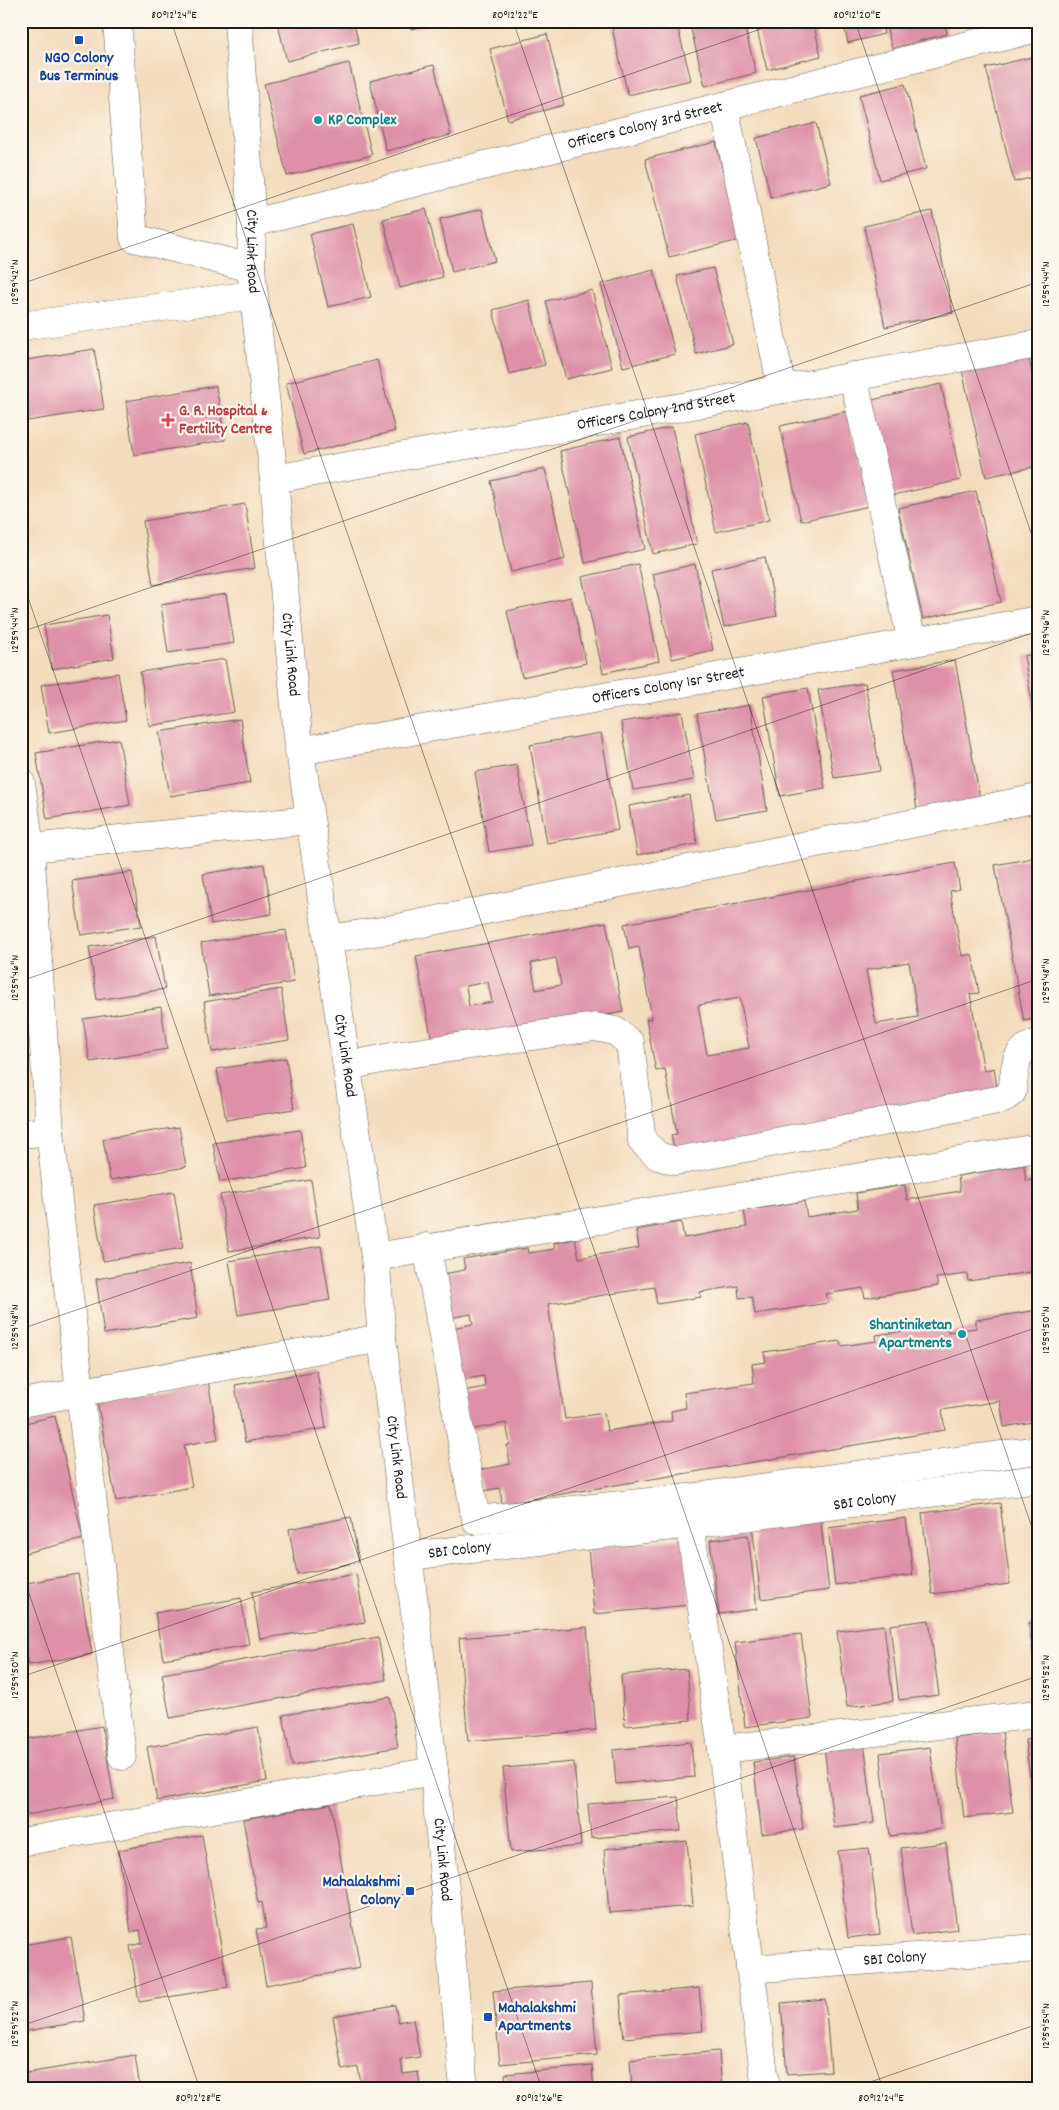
<svg xmlns="http://www.w3.org/2000/svg" width="1059" height="2110" viewBox="0 0 1059 2110" font-family="Dekko,sans-serif">
  <style>
    .building { fill: #de90a8; fill-rule: evenodd }
    .lines { fill: none; stroke-linecap: round; stroke-linejoin: round }
    .minor-casing { stroke: #675f54; stroke-width: 29 }
    .minor { stroke: #fff; stroke-width: 28 }
    .ticks { fill: none; stroke: #1c1c1c; stroke-width: 1; stroke-opacity: 0.45 }
    .transit-dot { fill: #1a4fb4; stroke: #fbf7ec; stroke-width: 2 }
    .culture-dot { fill: #0f9aa8; stroke: #fbf7ec; stroke-width: 2 }
    .health-dot { fill: #e0444e; stroke: #fbf7ec; stroke-width: 2 }
    .labels { text-anchor: middle; dominant-baseline: central; stroke-width: 4.5; stroke-linejoin: round; paint-order: stroke }
    .transit-label { font-size: 16px; font-weight: bold; fill: #164399; stroke: #fbf7ec }
    .culture-label { font-size: 16px; font-weight: bold; fill: #0d838f; stroke: #fbf7ec; text-anchor: start }
    .street-label { font-size: 16px; fill: #1c1c1c; stroke: #fbf7ec }
    .health-label { font-size: 16px; font-weight: bold; fill: #be3a42; stroke: #fbf7ec; text-anchor: start }
    .neatline { fill: none; stroke: #1c1c1c; stroke-width: 2 }
    .ticks-label { font-size: 12px; text-anchor: middle; fill: #1c1c1c }
  </style>
  <rect width="100%" height="100%" fill="#fbf7ec"/>
  <filter id="ink" filterUnits="userSpaceOnUse"><feTurbulence type="fractalNoise" baseFrequency=".02" numOctaves="2"/><feDisplacementMap in="SourceGraphic" scale="10" xChannelSelector="R" yChannelSelector="G"/><feConvolveMatrix kernelMatrix="1 2 1 2 8 2 1 2 1" color-interpolation-filters="sRGB"/></filter>
  <filter id="wash" filterUnits="userSpaceOnUse"><feTurbulence type="fractalNoise" baseFrequency=".0096" numOctaves="4" result="noise"/><feDisplacementMap in="SourceGraphic" scale="20" xChannelSelector="R" yChannelSelector="G"/><feGaussianBlur stdDeviation="1.12" result="paint"/><feColorMatrix in="noise" values="0 0 0 0 0 0 0 0 0 0 0 0 0 0 0 0 0 1.4 0 .05"/><feComposite in="paint" operator="in"/></filter>
  <g filter="url(#wash)">
    <rect width="100%" height="100%" fill="#f3dcbd"/>
    <g id="blocks">
      <g class="building">
        <path d="M 277,21 L 353,21 L 359,43 L 287,61 Z"/>
        <path d="M 409,21 L 441,21 L 441,22 L 411,29 Z"/>
        <path d="M 642,21 L 676,21 L 691,80 L 628,95 L 612,28 Z"/>
        <path d="M 689,21 L 743,21 L 756,73 L 705,86 Z"/>
        <path d="M 755,21 L 813,21 L 821,56 L 767,70 Z"/>
        <path d="M 843,21 L 881,21 L 884,34 L 848,43 Z"/>
        <path d="M 885,21 L 944,21 L 947,34 L 892,48 Z"/>
        <path d="M 547,34 L 564,105 L 508,120 L 490,49 Z"/>
        <path d="M 1036,56 L 1038,63 L 1038,176 L 1014,182 L 986,68 Z"/>
        <path d="M 349,63 L 372,155 L 287,176 L 264,84 Z"/>
        <path d="M 434,65 L 451,135 L 386,151 L 370,81 Z"/>
        <path d="M 905,84 L 926,169 L 880,180 L 859,95 Z"/>
        <path d="M 816,123 L 831,183 L 771,198 L 756,138 Z"/>
        <path d="M 716,142 L 740,240 L 669,257 L 645,159 Z"/>
        <path d="M 426,209 L 443,277 L 400,288 L 383,219 Z"/>
        <path d="M 482,209 L 495,261 L 452,272 L 440,219 Z"/>
        <path d="M 932,211 L 953,313 L 885,327 L 864,226 Z"/>
        <path d="M 353,224 L 371,297 L 328,307 L 310,234 Z"/>
        <path d="M 713,268 L 733,344 L 696,354 L 677,276 Z"/>
        <path d="M 654,270 L 675,354 L 623,367 L 601,284 Z"/>
        <path d="M 592,290 L 612,368 L 566,379 L 546,301 Z"/>
        <path d="M 529,300 L 545,365 L 509,374 L 493,310 Z"/>
        <path d="M 94,349 L 104,409 L 21,422 L 21,361 Z"/>
        <path d="M 1028,355 L 1038,398 L 1038,466 L 986,477 L 962,370 Z"/>
        <path d="M 377,360 L 395,431 L 304,454 L 286,383 Z"/>
        <path d="M 941,384 L 961,480 L 889,496 L 868,401 Z"/>
        <path d="M 216,386 L 225,440 L 134,455 L 126,401 Z"/>
        <path d="M 848,411 L 869,506 L 801,521 L 780,426 Z"/>
        <path d="M 748,422 L 769,520 L 716,532 L 695,434 Z"/>
        <path d="M 672,427 L 697,544 L 653,554 L 628,437 Z"/>
        <path d="M 620,437 L 645,549 L 585,563 L 560,451 Z"/>
        <path d="M 545,469 L 565,559 L 511,572 L 491,481 Z"/>
        <path d="M 976,491 L 1001,602 L 923,619 L 898,508 Z"/>
        <path d="M 245,504 L 255,568 L 153,585 L 143,521 Z"/>
        <path d="M 765,557 L 777,616 L 724,627 L 711,569 Z"/>
        <path d="M 638,564 L 659,661 L 603,673 L 582,577 Z"/>
        <path d="M 695,564 L 713,650 L 672,659 L 653,574 Z"/>
        <path d="M 226,594 L 234,643 L 168,653 L 161,605 Z"/>
        <path d="M 571,597 L 586,663 L 522,677 L 507,611 Z"/>
        <path d="M 107,615 L 114,658 L 52,669 L 44,625 Z"/>
        <path d="M 1038,653 L 1038,732 L 1037,732 L 1024,656 Z"/>
        <path d="M 225,659 L 234,712 L 149,726 L 140,672 Z"/>
        <path d="M 955,660 L 981,804 L 918,815 L 893,670 Z"/>
        <path d="M 118,673 L 126,720 L 49,733 L 41,685 Z"/>
        <path d="M 865,683 L 880,771 L 834,778 L 818,690 Z"/>
        <path d="M 808,688 L 825,788 L 780,796 L 763,696 Z"/>
        <path d="M 750,705 L 767,810 L 716,819 L 697,714 Z"/>
        <path d="M 682,712 L 694,780 L 633,790 L 621,722 Z"/>
        <path d="M 240,719 L 250,783 L 170,796 L 159,732 Z"/>
        <path d="M 601,733 L 618,830 L 547,843 L 530,745 Z"/>
        <path d="M 119,739 L 130,805 L 47,819 L 36,753 Z"/>
        <path d="M 517,765 L 531,845 L 489,852 L 475,772 Z"/>
        <path d="M 689,795 L 697,844 L 637,855 L 629,806 Z"/>
        <path d="M 1038,857 L 1038,1018 L 1024,1021 L 995,865 Z"/>
        <path d="M 955,863 L 960,889 L 950,891 L 962,956 L 972,954 L 979,993 L 970,994 L 984,1071 L 994,1068 L 998,1094 L 675,1153 L 671,1135 L 677,1134 L 665,1069 L 656,1071 L 646,1019 L 652,1019 L 639,947 L 629,949 L 624,924 ZM 909,962 L 918,1017 L 876,1024 L 866,970 ZM 740,998 L 749,1048 L 707,1055 L 698,1005 Z"/>
        <path d="M 264,864 L 272,914 L 211,924 L 203,874 Z"/>
        <path d="M 132,872 L 141,926 L 81,935 L 72,881 Z"/>
        <path d="M 606,922 L 623,1012 L 433,1047 L 416,956 ZM 556,958 L 561,985 L 536,990 L 531,963 ZM 488,982 L 492,1002 L 469,1006 L 466,986 Z"/>
        <path d="M 286,930 L 294,982 L 209,996 L 201,943 Z"/>
        <path d="M 156,936 L 165,989 L 97,1000 L 89,947 Z"/>
        <path d="M 281,989 L 289,1040 L 212,1052 L 204,1002 Z"/>
        <path d="M 161,1007 L 167,1049 L 90,1062 L 83,1019 Z"/>
        <path d="M 286,1058 L 294,1109 L 226,1120 L 217,1069 Z"/>
        <path d="M 179,1127 L 186,1167 L 110,1180 L 103,1139 Z"/>
        <path d="M 300,1130 L 306,1168 L 220,1182 L 213,1143 Z"/>
        <path d="M 1024,1165 L 1026,1181 L 1038,1179 L 1038,1271 L 968,1281 L 967,1274 L 936,1278 L 938,1286 L 865,1298 L 863,1288 L 826,1294 L 828,1303 L 755,1314 L 752,1297 L 739,1298 L 738,1286 L 700,1292 L 701,1297 L 657,1304 L 654,1287 L 548,1304 L 565,1419 L 604,1413 L 607,1431 L 672,1421 L 671,1411 L 686,1408 L 684,1393 L 754,1383 L 752,1364 L 766,1362 L 764,1352 L 840,1341 L 841,1346 L 877,1341 L 876,1335 L 947,1325 L 948,1332 L 976,1328 L 976,1320 L 1038,1310 L 1038,1421 L 1004,1427 L 1000,1401 L 942,1410 L 945,1430 L 502,1504 L 500,1488 L 483,1491 L 480,1470 L 510,1464 L 507,1445 L 510,1445 L 506,1423 L 469,1430 L 463,1391 L 485,1387 L 484,1376 L 461,1380 L 452,1328 L 473,1324 L 471,1314 L 450,1318 L 443,1274 L 465,1270 L 463,1259 L 527,1248 L 528,1253 L 555,1249 L 554,1243 L 575,1239 L 579,1258 L 639,1248 L 636,1230 L 681,1222 L 684,1238 L 747,1227 L 744,1211 L 804,1201 L 807,1217 L 858,1209 L 856,1193 L 905,1185 L 907,1200 L 960,1191 L 958,1176 Z"/>
        <path d="M 311,1180 L 320,1237 L 229,1251 L 220,1195 Z"/>
        <path d="M 174,1192 L 183,1248 L 103,1261 L 94,1205 Z"/>
        <path d="M 321,1246 L 330,1300 L 238,1315 L 229,1261 Z"/>
        <path d="M 190,1263 L 198,1318 L 104,1334 L 96,1279 Z"/>
        <path d="M 317,1371 L 326,1428 L 245,1442 L 235,1385 Z"/>
        <path d="M 208,1381 L 218,1439 L 184,1445 L 192,1487 L 116,1501 L 97,1401 Z"/>
        <path d="M 55,1416 L 83,1539 L 21,1554 L 21,1424 Z"/>
        <path d="M 1000,1503 L 1010,1584 L 932,1594 L 922,1513 Z"/>
        <path d="M 820,1516 L 829,1590 L 761,1599 L 752,1525 Z"/>
        <path d="M 351,1517 L 359,1562 L 297,1574 L 289,1529 Z"/>
        <path d="M 906,1518 L 913,1575 L 835,1585 L 828,1528 Z"/>
        <path d="M 748,1535 L 757,1609 L 719,1614 L 710,1540 Z"/>
        <path d="M 684,1539 L 690,1605 L 594,1614 L 588,1547 Z"/>
        <path d="M 78,1574 L 92,1654 L 29,1665 L 21,1622 L 21,1584 Z"/>
        <path d="M 356,1574 L 365,1622 L 260,1639 L 252,1592 Z"/>
        <path d="M 241,1598 L 249,1645 L 163,1659 L 155,1613 Z"/>
        <path d="M 929,1620 L 939,1695 L 899,1700 L 890,1625 Z"/>
        <path d="M 1038,1622 L 1038,1684 L 1037,1684 L 1029,1623 Z"/>
        <path d="M 884,1625 L 893,1701 L 847,1707 L 837,1631 Z"/>
        <path d="M 587,1627 L 596,1730 L 468,1741 L 459,1638 Z"/>
        <path d="M 801,1634 L 812,1718 L 745,1727 L 735,1642 Z"/>
        <path d="M 378,1637 L 386,1680 L 170,1718 L 162,1674 Z"/>
        <path d="M 687,1669 L 691,1720 L 625,1726 L 621,1675 Z"/>
        <path d="M 390,1697 L 398,1747 L 292,1766 L 283,1715 Z"/>
        <path d="M 102,1726 L 114,1799 L 21,1816 L 21,1740 Z"/>
        <path d="M 258,1727 L 267,1781 L 157,1801 L 147,1747 Z"/>
        <path d="M 1002,1732 L 1013,1812 L 964,1818 L 955,1738 Z"/>
        <path d="M 1038,1738 L 1038,1831 L 1037,1831 L 1025,1740 Z"/>
        <path d="M 691,1742 L 694,1777 L 616,1784 L 613,1750 Z"/>
        <path d="M 864,1742 L 874,1823 L 834,1828 L 824,1747 Z"/>
        <path d="M 930,1747 L 941,1829 L 890,1836 L 880,1753 Z"/>
        <path d="M 794,1757 L 803,1829 L 762,1834 L 753,1762 Z"/>
        <path d="M 574,1762 L 581,1846 L 511,1852 L 503,1768 Z"/>
        <path d="M 678,1797 L 681,1831 L 591,1838 L 588,1804 Z"/>
        <path d="M 331,1804 L 360,1968 L 266,1985 L 256,1929 L 266,1928 L 262,1902 L 258,1903 L 243,1819 Z"/>
        <path d="M 202,1835 L 228,1987 L 139,2002 L 130,1946 L 142,1943 L 140,1930 L 131,1932 L 118,1850 Z"/>
        <path d="M 687,1841 L 693,1906 L 609,1913 L 604,1849 Z"/>
        <path d="M 946,1843 L 957,1929 L 912,1935 L 901,1848 Z"/>
        <path d="M 869,1848 L 880,1934 L 848,1938 L 838,1851 Z"/>
        <path d="M 71,1937 L 85,2021 L 21,2032 L 21,1945 Z"/>
        <path d="M 591,1983 L 597,2055 L 500,2064 L 493,1991 Z"/>
        <path d="M 699,1988 L 703,2031 L 624,2038 L 620,1995 Z"/>
        <path d="M 825,1999 L 831,2071 L 787,2074 L 781,2003 Z"/>
        <path d="M 395,2005 L 398,2022 L 413,2019 L 420,2057 L 401,2060 L 403,2074 L 418,2072 L 421,2089 L 362,2089 L 358,2067 L 342,2070 L 333,2016 Z"/>
        <path d="M 719,2051 L 722,2089 L 632,2089 L 630,2060 Z"/>
        <path d="M 135,2055 L 140,2089 L 21,2089 L 21,2074 Z"/>
        <path d="M 592,2066 L 594,2089 L 507,2089 L 505,2074 Z"/>
      </g>
    </g>
  </g>
  <g filter="url(#ink)">
    <use href="#blocks" fill-opacity="0" stroke="#675f54" stroke-width="1"/>
    <g class="lines">
      <defs>
        <g id="minor">
          <path d="M 117,21 L 134,238 L 251,268"/>
          <path id="s1" d="M 238,21 L 252,223 L 251,268 L 274,479 L 298,737 L 375,1257 L 382,1338 L 434,1771 L 464,2089"/>
          <path d="M 724,106 L 782,389"/>
          <path id="s2" d="M 252,223 L 1038,28"/>
          <path d="M 21,326 L 253,295"/>
          <path d="M 853,376 L 912,642"/>
          <path id="s3" d="M 274,479 L 1038,344"/>
          <path id="s4" d="M 299,751 L 1038,620"/>
          <path d="M 21,783 L 30,848 L 50,1131 L 122,1756"/>
          <path d="M 30,848 L 310,820"/>
          <path d="M 328,939 L 388,930 L 1038,798"/>
          <path d="M 347,1066 L 401,1055 L 595,1027 L 615,1031 L 630,1043 L 642,1141 L 658,1156 L 676,1161 L 1003,1099 L 1012,1092 C 1016,1071 1011,1050 1038,1043"/>
          <path d="M 21,1134 L 50,1131"/>
          <path d="M 427,1247 L 476,1520 L 688,1498 L 1038,1450"/>
          <path d="M 375,1257 L 1038,1148"/>
          <path d="M 21,1403 L 382,1338"/>
          <path d="M 690,1524 L 722,1749 L 766,2089"/>
          <path id="s5" d="M 409,1556 L 690,1524 L 1038,1479"/>
          <path d="M 722,1749 L 1038,1714"/>
          <path d="M 21,1842 L 434,1771"/>
          <path id="s6" d="M 750,1969 L 1038,1948"/>
        </g>
      </defs>
      <use href="#minor" class="minor-casing"/>
      <use href="#minor" class="minor"/>
    </g>
  </g>
  <path class="ticks" d="M 171,21 L 883,2089M 513,21 L 1038,1545M 855,21 L 1038,553M 21,284 L 784,21M 21,577 L 542,2089M 21,632 L 1038,282M 21,981 L 1038,631M 21,1329 L 1038,979M 21,1570 L 200,2089M 21,1677 L 1038,1327M 21,2026 L 1038,1676M 850,2089 L 1038,2024"/>
  <g class="transit-dot">
    <rect x="74" y="35" width="10" height="10" rx="2.5"/>
    <rect x="405" y="1886" width="10" height="10" rx="2.5"/>
    <rect x="483" y="2012" width="10" height="10" rx="2.5"/>
  </g>
  <g class="culture-dot">
    <circle cx="318" cy="120" r="5"/>
    <circle cx="962" cy="1334" r="5"/>
  </g>
  <path class="health-dot" d="M165.5 412.5h5v5h5v5h-5v5h-5v-5h-5v-5h5z"/>
  <g class="labels">
    <g class="transit-label">
      <text x="79" y="58">NGO Colony<tspan x="79" dy="18">Bus Terminus</tspan></text>
      <text x="400" y="1882" text-anchor="end">Mahalakshmi<tspan x="400" dy="18">Colony</tspan></text>
      <text x="498" y="2008" text-anchor="start">Mahalakshmi<tspan x="498" dy="18">Apartments</tspan></text>
    </g>
    <g class="culture-label">
      <text x="328" y="120">KP Complex</text>
      <text x="952" y="1325" text-anchor="end">Shantiniketan<tspan x="952" dy="18">Apartments</tspan></text>
    </g>
    <g class="street-label">
      <text stroke="none"><textPath href="#s2" startOffset="405">Officers Colony 3rd Street</textPath></text>
      <text stroke="none"><textPath href="#s1" startOffset="231">City Link Road</textPath></text>
      <text stroke="none"><textPath href="#s3" startOffset="388">Officers Colony 2nd Street</textPath></text>
      <text stroke="none"><textPath href="#s1" startOffset="636">City Link Road</textPath></text>
      <text stroke="none"><textPath href="#s4" startOffset="375">Officers Colony 1sr Street</textPath></text>
      <text stroke="none"><textPath href="#s1" startOffset="1041">City Link Road</textPath></text>
      <text stroke="none"><textPath href="#s1" startOffset="1446">City Link Road</textPath></text>
      <text stroke="none"><textPath href="#s5" startOffset="459">SBI Colony</textPath></text>
      <text stroke="none"><textPath href="#s5" startOffset="51">SBI Colony</textPath></text>
      <text stroke="none"><textPath href="#s1" startOffset="1851">City Link Road</textPath></text>
      <text stroke="none"><textPath href="#s6" startOffset="145">SBI Colony</textPath></text>
    </g>
    <g class="health-label">
      <text x="179" y="411">G. R. Hospital &amp;<tspan x="179" dy="18">Fertility Centre</tspan></text>
    </g>
  </g>
  <rect width="1059" height="2110" fill="none" stroke="#fbf7ec" stroke-width="55"/>
  <rect x="28" y="28" width="1004" height="2054" class="neatline"/>
  <g class="ticks-label">
    <text x="174" y="18">80°12'24"E</text>
    <text x="515" y="18">80°12'22"E</text>
    <text x="857" y="18">80°12'20"E</text>
    <text transform="translate(14 282) rotate(-90)" y="4">12°59'42"N</text>
    <text transform="translate(1045 284) rotate(-90)" y="4">12°59'44"N</text>
    <text transform="translate(14 630) rotate(-90)" y="4">12°59'44"N</text>
    <text transform="translate(1045 633) rotate(-90)" y="4">12°59'46"N</text>
    <text transform="translate(14 978) rotate(-90)" y="4">12°59'46"N</text>
    <text transform="translate(1045 981) rotate(-90)" y="4">12°59'48"N</text>
    <text transform="translate(14 1327) rotate(-90)" y="4">12°59'48"N</text>
    <text transform="translate(1045 1330) rotate(-90)" y="4">12°59'50"N</text>
    <text transform="translate(14 1675) rotate(-90)" y="4">12°59'50"N</text>
    <text transform="translate(1045 1678) rotate(-90)" y="4">12°59'52"N</text>
    <text transform="translate(14 2024) rotate(-90)" y="4">12°59'52"N</text>
    <text transform="translate(1045 2026) rotate(-90)" y="4">12°59'54"N</text>
    <text x="198" y="2101">80°12'28"E</text>
    <text x="539" y="2101">80°12'26"E</text>
    <text x="881" y="2101">80°12'24"E</text>
  </g>
</svg>
